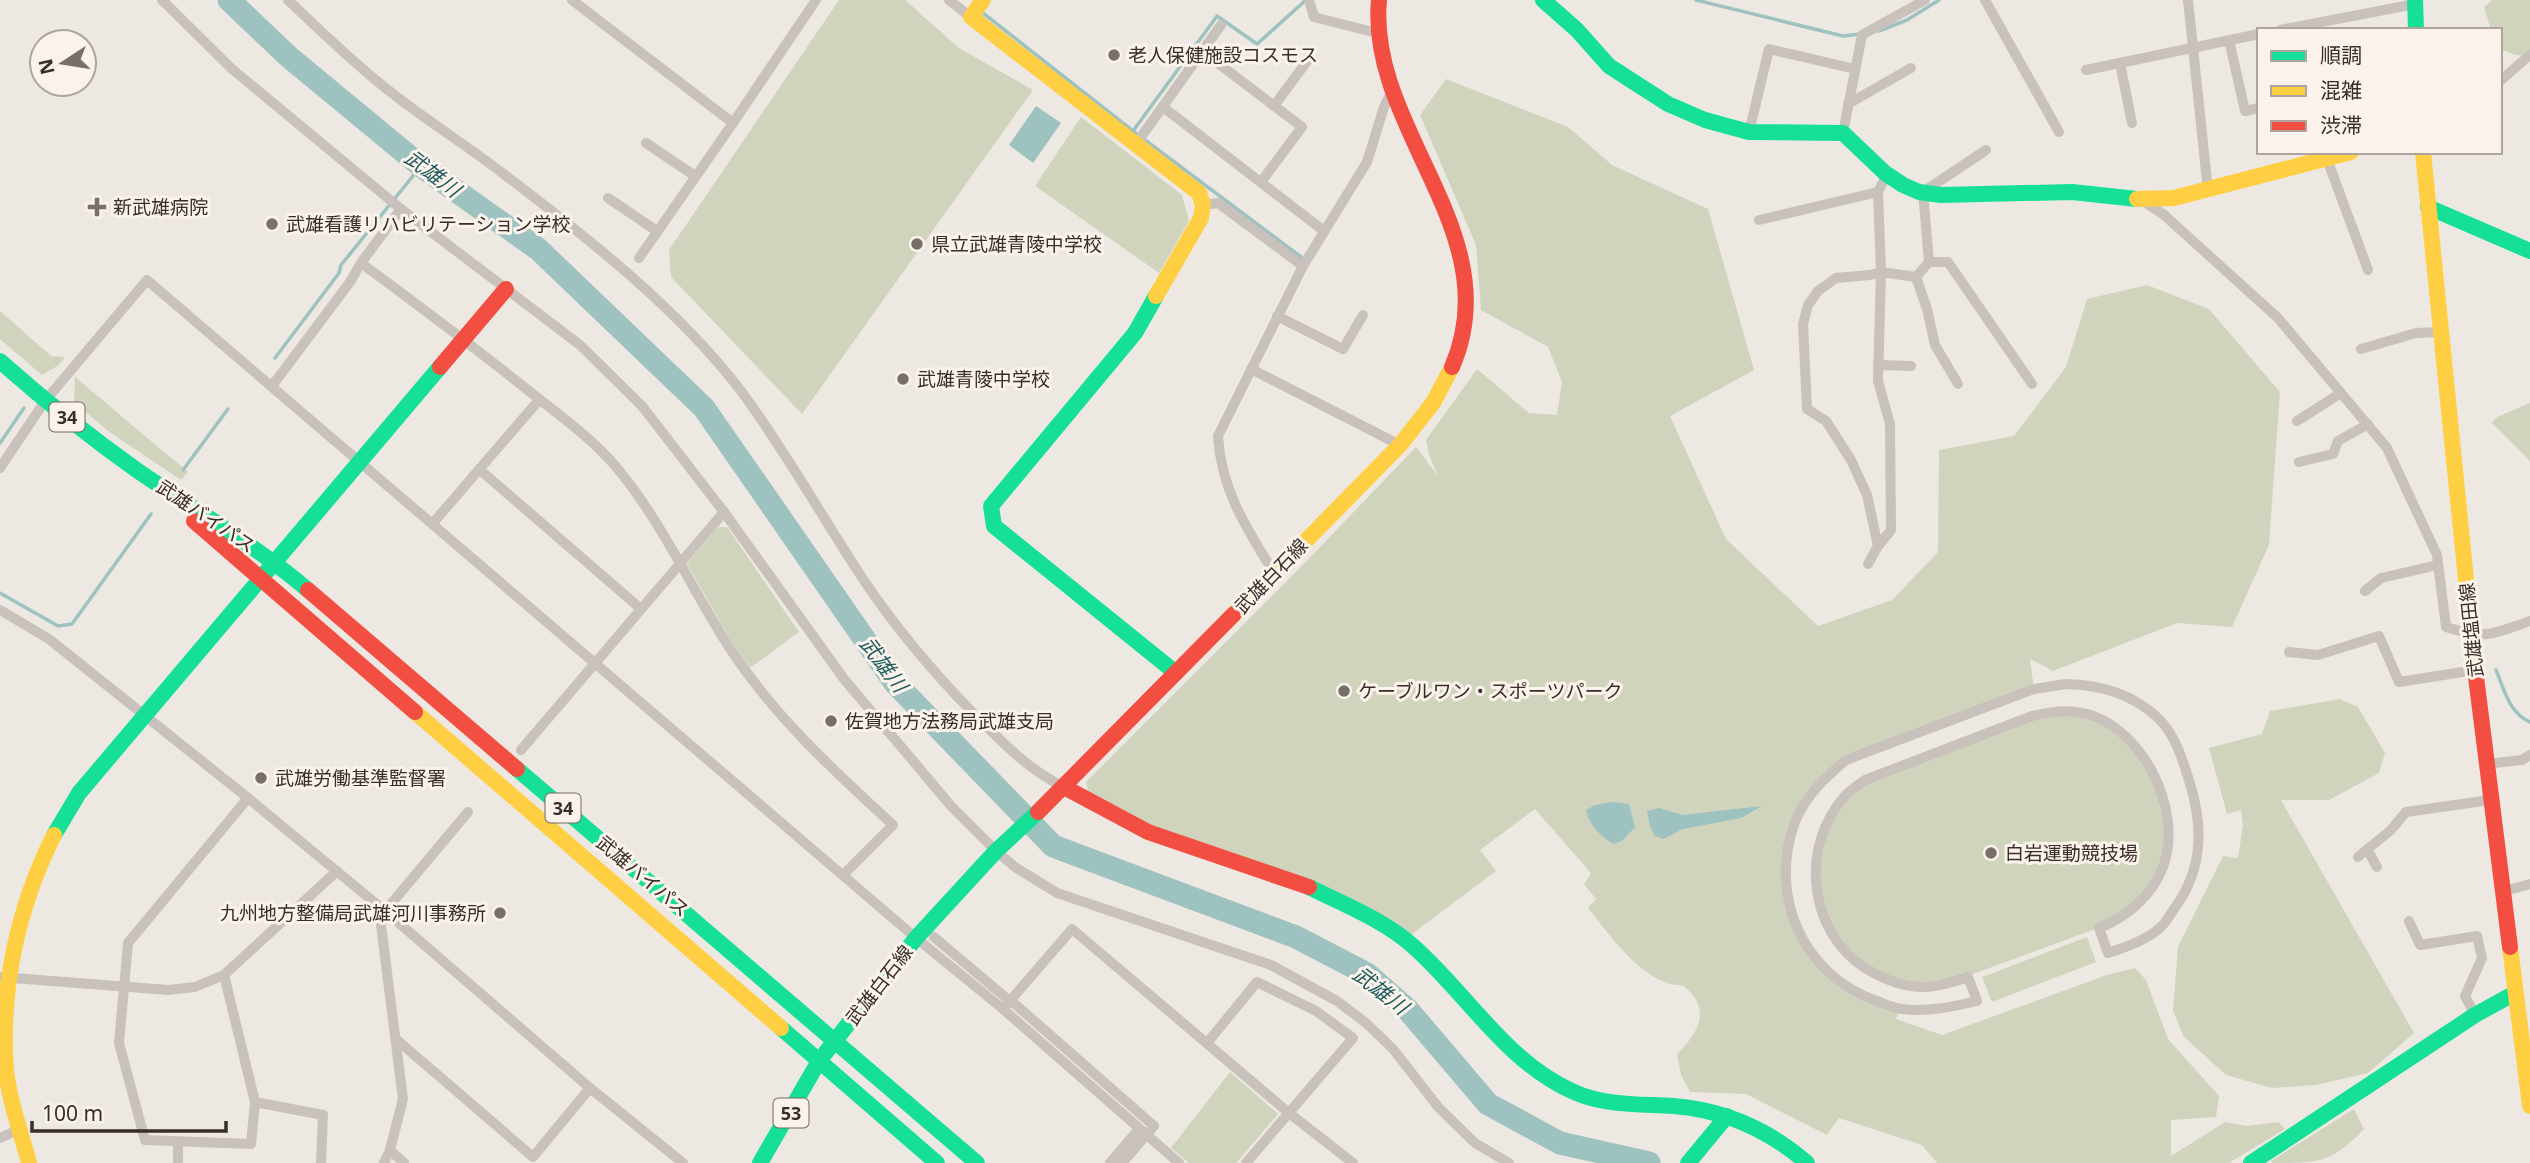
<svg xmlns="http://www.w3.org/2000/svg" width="2530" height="1163" viewBox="0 0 2530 1163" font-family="'Noto Sans','Noto Sans JP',sans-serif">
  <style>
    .green { fill: #d1d4bd }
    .water { fill: #9ec2c0 }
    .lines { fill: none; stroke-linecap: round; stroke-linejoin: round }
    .stream { stroke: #9ec2c0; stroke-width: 3.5 }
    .river { stroke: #9ec2c0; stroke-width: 23 }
    .street { stroke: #c8c1bc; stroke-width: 10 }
    .fast { stroke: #16e098; stroke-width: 16 }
    .slow { stroke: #ffcf43; stroke-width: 16 }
    .jam { stroke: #f24e42; stroke-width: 16 }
    .poi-dot { fill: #786f6a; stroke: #fbf3eb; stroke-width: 2.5 }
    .labels { text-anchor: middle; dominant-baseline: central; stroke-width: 6; stroke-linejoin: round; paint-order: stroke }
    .shield { fill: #fbf3eb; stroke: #736963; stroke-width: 2 }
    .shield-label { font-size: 18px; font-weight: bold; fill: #392e29 }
    .poi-label { font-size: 19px; fill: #392e29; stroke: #fbf3eb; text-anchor: start }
    .street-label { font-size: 19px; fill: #392e29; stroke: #fbf3eb }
    .water-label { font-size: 21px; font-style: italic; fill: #1d5b5c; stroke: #fbf3eb }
  </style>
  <rect width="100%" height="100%" fill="#eee8e3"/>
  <g class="green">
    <path d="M 839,0 L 905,0 L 959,48 L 1033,90 L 802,414 L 671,277 L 669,250 Z"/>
    <path d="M 2492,0 L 2530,0 L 2530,56 L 2515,55 L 2500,49 L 2500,30 L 2491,30 L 2484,7 Z"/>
    <path d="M 1446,79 L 1568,127 L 1612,165 L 1708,209 L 1754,370 L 1670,416 L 1726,539 L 1818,626 L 1892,600 L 1938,552 L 1939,450 L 2014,436 L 2066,367 L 2087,299 L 2147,285 L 2209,309 L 2280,392 L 2269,545 L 2232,627 L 2177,623 L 2053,671 L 2030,659 L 2034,689 L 1846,760 L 1809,797 L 1788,848 L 1792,914 L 1828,973 L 1900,1009 L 1896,1019 L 1942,1035 L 2107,975 L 2135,968 L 2146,980 L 2168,1039 L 2219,1096 L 2216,1117 L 2171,1120 L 2171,1156 L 2225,1122 L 2246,1126 L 2279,1122 L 2285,1129 L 2229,1163 L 1937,1163 L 1922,1145 L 1839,1118 L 1827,1135 L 1746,1094 L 1690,1092 L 1681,1075 L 1677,1054 C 1700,1032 1712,1007 1682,985 C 1646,987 1608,933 1588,908 L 1596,899 L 1584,884 L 1591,873 L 1535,809 L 1480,850 L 1496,871 L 1408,937 C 1349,909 1290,877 1229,853 C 1182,833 1129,824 1088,791 L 1086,782 L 1297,571 L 1416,447 L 1438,476 L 1429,455 L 1426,440 L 1477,369 L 1529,413 L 1557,415 L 1562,382 L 1548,347 L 1481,310 L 1476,245 L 1420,115 Z"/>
    <path d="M 1081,117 L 1182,195 L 1189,221 L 1159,273 L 1035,186 Z"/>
    <path d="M 0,311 L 51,356 L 65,357 L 59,365 L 42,375 L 0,339 Z"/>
    <path d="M 75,377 L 188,472 L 181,480 L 108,431 L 74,402 Z"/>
    <path d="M 2530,403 L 2530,461 L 2492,423 L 2497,417 Z"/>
    <path d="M 718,527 L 727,527 L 799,632 L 750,668 L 730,639 L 687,564 Z"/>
    <path d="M 2340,699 L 2358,707 L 2385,753 L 2379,773 L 2329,800 L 2281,800 L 2414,1033 L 2368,1073 L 2316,1085 L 2272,1088 L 2226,1075 L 2184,1037 L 2173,1011 L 2178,947 L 2223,856 L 2238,858 L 2243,825 L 2241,810 L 2227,814 L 2209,748 L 2262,734 L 2270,711 Z"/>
    <path d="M 2057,711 L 2116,727 L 2154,774 L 2167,844 L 2151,889 L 2117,921 L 1946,984 L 1889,980 L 1840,947 L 1815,884 L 1831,816 L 1865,780 Z"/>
    <path d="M 2087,937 L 2096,962 L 1992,1002 L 1982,977 Z"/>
    <path d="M 1230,1072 L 1278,1114 L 1236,1163 L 1189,1163 L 1171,1148 Z"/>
    <path d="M 2354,1109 L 2364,1129 C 2331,1163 2321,1163 2272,1163 L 2271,1161 Z"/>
  </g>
  <g class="water">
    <path d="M 1036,106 L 1061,123 L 1033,163 L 1009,145 Z"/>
    <path d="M 1613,802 L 1629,804 L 1635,827 L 1622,841 L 1613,844 C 1601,837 1588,823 1586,810 L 1595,805 Z"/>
    <path d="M 1762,806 L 1741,818 L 1683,829 L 1663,839 L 1655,836 L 1650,826 L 1647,811 L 1659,808 L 1683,815 Z"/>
  </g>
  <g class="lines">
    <g class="stream">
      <path d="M 1696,0 L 1843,36 L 1861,34"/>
      <path d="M 983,13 L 1133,131 L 1301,257"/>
      <path d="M 1879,31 L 1907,20 L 1939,0"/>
      <path d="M 1133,131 L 1217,16 L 1257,44 L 1306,0"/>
      <path d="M 275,358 L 339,273 L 341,265 L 421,166"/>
      <path d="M 0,443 L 24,408"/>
      <path d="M 183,470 L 228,409"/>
      <path d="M 0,593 L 58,626 L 72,624 L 151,514"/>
      <path d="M 2496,670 C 2504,689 2509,713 2530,722"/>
    </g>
    <path class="river" d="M 229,0 L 289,57 L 421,166 L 538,249 L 704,408 L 895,683 L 1053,846 L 1296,937 L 1367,974 L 1408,1010 L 1488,1104 L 1560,1143 L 1649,1163"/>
    <g class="street">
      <path d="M 162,0 L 232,69 L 401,209 L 580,345 L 642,406 L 724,512 L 844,679 L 951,806 L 996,851 L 1015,867 L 1057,893 L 1271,965 L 1337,1001 L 1366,1023 L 1393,1049 L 1439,1108 L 1475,1143 L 1509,1163"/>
      <path d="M 288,0 C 323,33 358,67 397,97 C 431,123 467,146 501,172 C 584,235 678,308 741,391 C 785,450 822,517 863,579 C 895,627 933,672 973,713 C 1001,741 1027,769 1064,787"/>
      <path d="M 572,0 L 733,123 L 816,0"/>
      <path d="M 949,0 L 971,17"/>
      <path d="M 1309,0 L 1314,17 L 1377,33"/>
      <path d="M 1985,0 L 2059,132"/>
      <path d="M 2188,0 L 2208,191"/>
      <path d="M 2280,30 L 2415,4"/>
      <path d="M 2229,40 L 2245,111 L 2259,108"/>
      <path d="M 1202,51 L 1302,127 L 1261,182"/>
      <path d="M 2120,63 L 2132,123"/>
      <path d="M 2086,70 L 2259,34"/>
      <path d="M 2500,81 L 2530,55"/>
      <path d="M 1848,104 L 1911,68"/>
      <path d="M 1274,106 L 1310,57"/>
      <path d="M 1163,107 L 1324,231"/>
      <path d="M 1749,132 L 1769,49 L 1855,69"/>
      <path d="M 1843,133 L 1862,35 L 1925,0"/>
      <path d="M 646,143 L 695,176"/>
      <path d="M 1136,144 L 1221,25"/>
      <path d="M 1986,150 L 1923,192 L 1929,262 L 1948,262 L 2032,384"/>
      <path d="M 2327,159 L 2368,270"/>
      <path d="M 608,198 L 657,231"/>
      <path d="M 2141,200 L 2163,214 L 2278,318 L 2387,448 L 2437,555 L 2446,627 C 2486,640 2492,634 2530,621"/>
      <path d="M 1203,205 L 1218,203 L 1303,266"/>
      <path d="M 1759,220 L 1878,192"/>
      <path d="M 639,258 L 733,123"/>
      <path d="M 361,263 L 401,209"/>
      <path d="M 1916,277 L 1927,309 L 1935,345 L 1958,384"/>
      <path d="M 1277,316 L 1343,349 L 1363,315"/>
      <path d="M 2361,349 L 2416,333 L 2441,332"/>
      <path d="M 1878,365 L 1911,366"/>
      <path d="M 1251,369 L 1400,445"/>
      <path d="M 272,386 L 350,282 L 361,263 C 418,305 474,347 529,391 C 559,415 592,438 617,468 C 662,522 691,588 729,647 C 774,716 833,770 893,825 L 843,875"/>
      <path d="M 2297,421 L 2341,393"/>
      <path d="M 2299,462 L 2333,454 L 2338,441 L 2368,424"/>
      <path d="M 0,468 L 45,401 L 147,280 L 916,938 L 1003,1009 L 1179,1163"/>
      <path d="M 479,469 L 641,609"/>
      <path d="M 433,523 L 539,400"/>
      <path d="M 1878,546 L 1867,495 L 1851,460 L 1826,421 L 1807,409 L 1803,324 L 1808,305 L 1818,291 L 1836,278 L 1870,275 L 1881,272 L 1916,277 L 1929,262"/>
      <path d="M 1868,564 L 1878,546 L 1891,530 L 1890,424 L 1878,381 L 1881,272 L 1878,192 L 1887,174"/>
      <path d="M 1274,573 C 1246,528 1221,489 1218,436 L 1303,266 L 1367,162 L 1384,107 L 1393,89"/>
      <path d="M 2365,591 L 2381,578 L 2438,565"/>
      <path d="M 0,610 L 49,639 L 248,798 L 385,911 L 590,1088 L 683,1163"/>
      <path d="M 2289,652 L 2318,655 L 2379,636 L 2399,682 L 2475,670"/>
      <path d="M 2066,684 C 2102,685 2133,694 2159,719 C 2172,732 2181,754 2186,771 C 2203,820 2206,866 2174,909 C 2170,915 2166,922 2161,927 C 2147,940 2126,947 2108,953 L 2099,928 C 2127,917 2152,896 2163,867 C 2185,809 2139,718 2075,712 C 2060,710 2046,713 2032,716 L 1865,780 C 1858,785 1850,790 1844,797 C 1800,847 1808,931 1865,968 C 1883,979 1904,988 1926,987 C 1940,986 1954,982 1968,977 L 1977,1001 C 1952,1007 1928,1012 1902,1009 C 1894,1008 1885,1004 1877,1001 C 1802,975 1768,895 1795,822 C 1805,796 1826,777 1846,760 L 2034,689 Z"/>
      <path d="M 521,750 L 724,512"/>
      <path d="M 2486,764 L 2522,760 L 2530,755"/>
      <path d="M 2367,849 L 2377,867"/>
      <path d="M 2358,857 L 2391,830 L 2406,812 L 2490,800"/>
      <path d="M 2501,892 L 2530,884"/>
      <path d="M 2409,921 L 2420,945 L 2477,936 L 2482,958 L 2465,996 L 2475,1015"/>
      <path d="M 934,937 L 1005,997"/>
      <path d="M 224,975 L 255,1102 L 251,1144 L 145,1140 L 119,1043 L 128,943 L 248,798"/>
      <path d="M 0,977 L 168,990 L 195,987 L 224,975 L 337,871"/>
      <path d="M 1016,1005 L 1154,1126 L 1150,1131"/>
      <path d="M 1003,1009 L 1072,929 L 1289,1113 L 1353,1163"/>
      <path d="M 397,1040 L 533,1157 L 590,1088"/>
      <path d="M 1207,1043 L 1257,982 L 1316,1011 L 1353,1038 L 1246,1163"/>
      <path d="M 255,1102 L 323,1115 L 321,1163"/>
      <path d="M 0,1138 L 20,1129"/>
      <path d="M 390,1150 L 404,1163"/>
      <path d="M 178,1163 L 178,1142"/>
      <path d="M 384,1163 L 390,1150 L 403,1099 L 381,925 L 385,911 L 468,812"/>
      <path d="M 1110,1163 L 1139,1129"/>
      <path d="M 1122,1163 L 1143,1139"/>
    </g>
    <g class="fast">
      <path d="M 1543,0 L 1577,30 L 1609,66 L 1668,104 L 1705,120 L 1749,132 L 1843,133 L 1885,173 L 1903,185 L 1919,192 L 1941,195 L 2072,192 L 2137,199"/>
      <path d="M 2415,0 L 2416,30"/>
      <path d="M 2428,207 L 2530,251"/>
      <path d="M 1156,296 L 1135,333 L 991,506 L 994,526 L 1176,673"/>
      <path d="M 0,361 C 44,400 90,437 138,471 C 195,510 255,545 308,590"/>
      <path d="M 517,769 L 977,1163"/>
      <path d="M 54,835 L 79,793 L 440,367"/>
      <path d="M 1309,887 C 1345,905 1384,920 1414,947 C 1468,995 1506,1062 1574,1092 C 1605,1106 1640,1104 1673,1106 C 1725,1110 1768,1129 1807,1163"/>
      <path d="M 781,1028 L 937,1163"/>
      <path d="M 819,1061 L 916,938 L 996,851 L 1038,812"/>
      <path d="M 760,1163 L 819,1061"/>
      <path d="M 1688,1163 L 1727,1116"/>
      <path d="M 2251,1163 L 2475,1015 L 2515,993"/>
    </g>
    <g class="slow">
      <path d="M 983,0 L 971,17 L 1199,193 L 1203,205 L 1201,218 L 1156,296"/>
      <path d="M 2423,152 L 2475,669"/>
      <path d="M 2137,199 L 2174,198 L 2351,152"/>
      <path d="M 1234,614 L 1400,445 L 1433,403 L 1452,367"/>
      <path d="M 415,712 L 781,1028"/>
      <path d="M 2510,947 L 2530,1106"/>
      <path d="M 29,1163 C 21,1132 9,1101 6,1069 C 0,988 18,907 54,835"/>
    </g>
    <g class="jam">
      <path d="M 1379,0 C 1367,129 1510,234 1452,367"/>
      <path d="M 440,367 L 506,289"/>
      <path d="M 194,521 L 415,712"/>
      <path d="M 308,590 L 517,769"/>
      <path d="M 2475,669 L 2510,947"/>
      <path d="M 1064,787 L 1148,832 L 1309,887"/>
      <path d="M 1038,812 L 1234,614"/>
    </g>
  </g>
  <g class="poi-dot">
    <circle cx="1114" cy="55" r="7"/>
    <path d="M93.5 196.5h7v7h7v7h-7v7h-7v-7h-7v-7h7z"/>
    <circle cx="272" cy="224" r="7"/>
    <circle cx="917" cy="244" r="7"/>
    <circle cx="903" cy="379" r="7"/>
    <circle cx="1344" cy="691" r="7"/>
    <circle cx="831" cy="721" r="7"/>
    <circle cx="261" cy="778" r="7"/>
    <circle cx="1991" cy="853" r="7"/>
    <circle cx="500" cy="913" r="7"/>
  </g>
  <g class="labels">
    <g class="shield">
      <rect x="49.5" y="402.5" width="35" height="29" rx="5"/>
      <rect x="545.5" y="793.5" width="35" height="29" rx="5"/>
      <rect x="773.5" y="1098.5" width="35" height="29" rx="5"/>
    </g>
    <g class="shield-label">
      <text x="67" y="417">34</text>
      <text x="563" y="808">34</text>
      <text x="791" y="1113">53</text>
    </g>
    <g class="poi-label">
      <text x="1128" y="55">老人保健施設コスモス</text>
      <text x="113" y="207">新武雄病院</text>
      <text x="286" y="224">武雄看護リハビリテーション学校</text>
      <text x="931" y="244">県立武雄青陵中学校</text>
      <text x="917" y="379">武雄青陵中学校</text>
      <text x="1358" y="691">ケーブルワン・スポーツパーク</text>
      <text x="845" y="721">佐賀地方法務局武雄支局</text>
      <text x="275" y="778">武雄労働基準監督署</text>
      <text x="2005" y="853">白岩運動競技場</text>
      <text x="486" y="913" text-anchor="end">九州地方整備局武雄河川事務所</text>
    </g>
    <g class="street-label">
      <text transform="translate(206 516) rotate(34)">武雄バイパス</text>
      <text transform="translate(1271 576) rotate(-46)">武雄白石線</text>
      <text transform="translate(2471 630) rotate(-96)">武雄塩田線</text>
      <text transform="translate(643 876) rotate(40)">武雄バイパス</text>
      <text transform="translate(879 985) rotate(-52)">武雄白石線</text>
    </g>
    <g class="water-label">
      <text transform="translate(433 173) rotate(37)">武雄川</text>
      <text transform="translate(884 664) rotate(53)">武雄川</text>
      <text transform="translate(1381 990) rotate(38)">武雄川</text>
    </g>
  </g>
  <rect x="2257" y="28" width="245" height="126" fill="#fbf3eb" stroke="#ada49d" stroke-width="2"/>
  <rect x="2271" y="51" width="35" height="10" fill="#16e098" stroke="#ada49d" stroke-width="2"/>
  <text x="2320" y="63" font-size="21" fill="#392e29">順調</text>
  <rect x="2271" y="86" width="35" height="10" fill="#ffcf43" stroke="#ada49d" stroke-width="2"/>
  <text x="2320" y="98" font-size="21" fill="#392e29">混雑</text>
  <rect x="2271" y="121" width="35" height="10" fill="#f24e42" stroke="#ada49d" stroke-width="2"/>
  <text x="2320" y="133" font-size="21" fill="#392e29">渋滞</text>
  <g transform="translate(63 63) rotate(258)"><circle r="33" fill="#fbf3eb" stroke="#ada49d" stroke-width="2"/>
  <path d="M0-5L12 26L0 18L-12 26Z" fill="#786f6a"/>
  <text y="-10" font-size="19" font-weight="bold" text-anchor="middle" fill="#392e29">N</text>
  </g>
  <path d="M32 1121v10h194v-10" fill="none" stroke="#392e29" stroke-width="3.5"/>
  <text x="42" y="1121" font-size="21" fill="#392e29" stroke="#fbf3eb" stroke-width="5" paint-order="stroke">100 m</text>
</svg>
